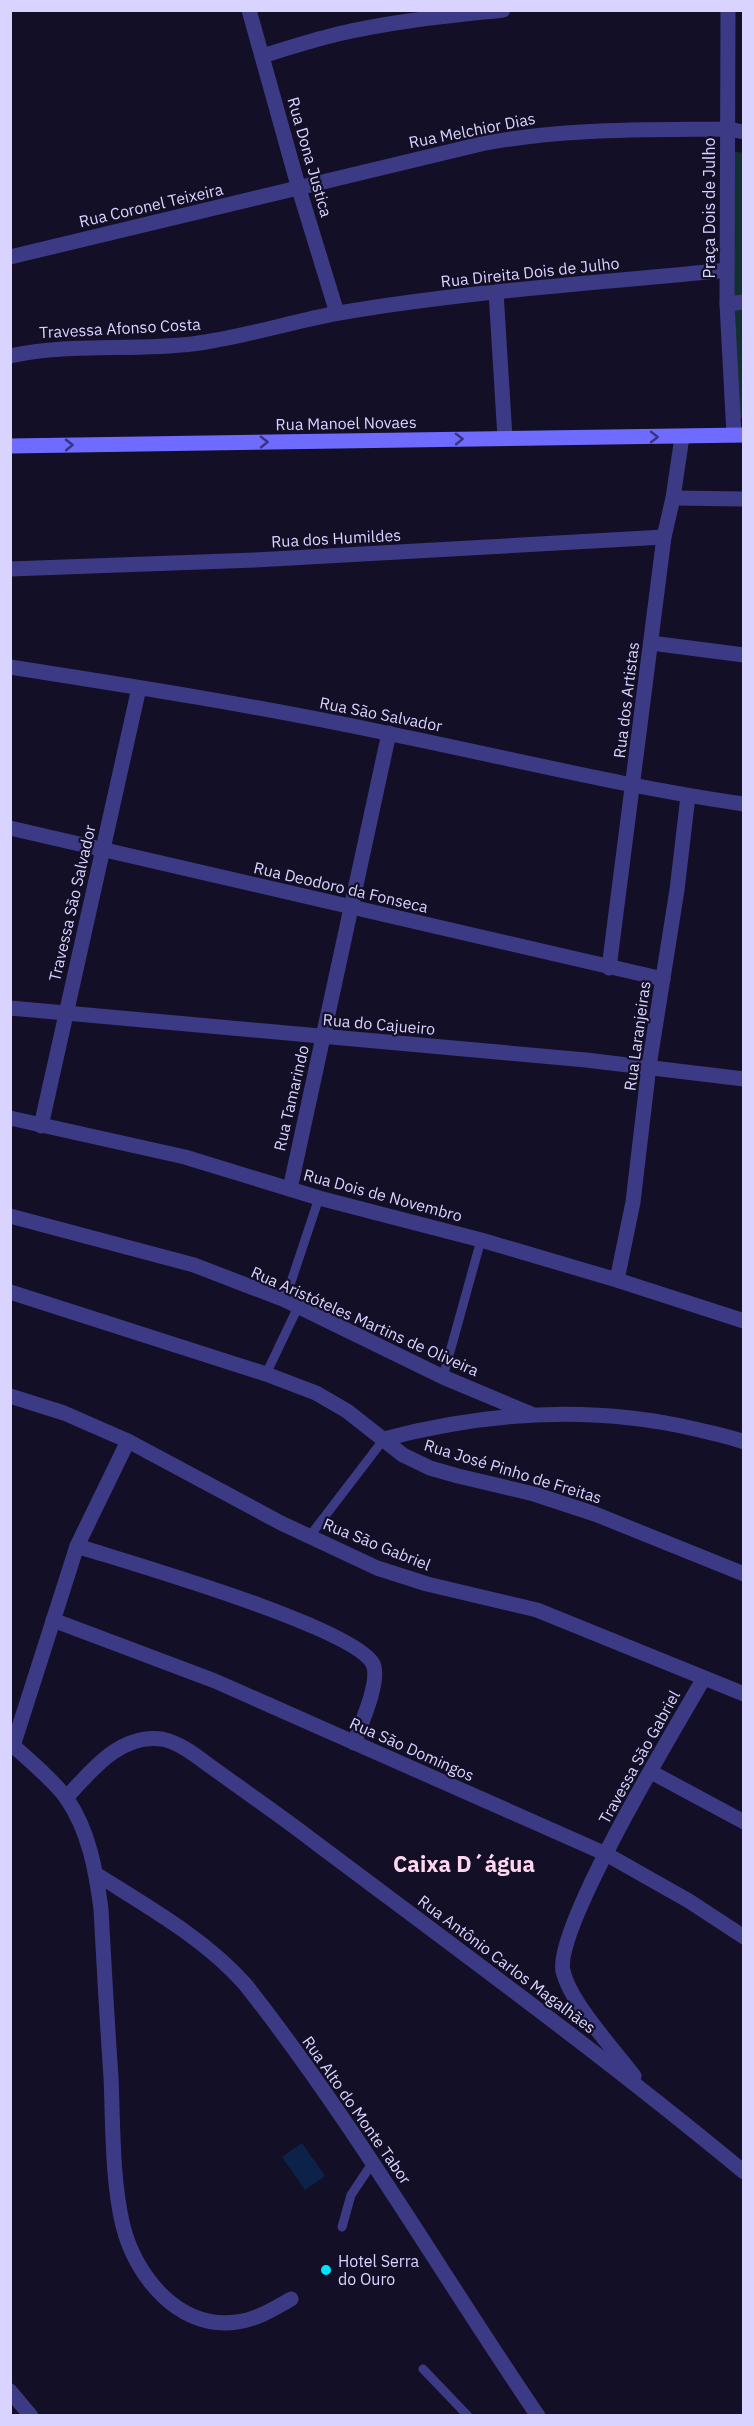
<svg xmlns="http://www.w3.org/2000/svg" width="754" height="2426" viewBox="0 0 754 2426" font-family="'IBM Plex Sans',sans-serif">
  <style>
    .green { fill: #12302f }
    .water { fill: #0c2248 }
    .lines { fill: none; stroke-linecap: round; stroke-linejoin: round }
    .lane { stroke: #3d3a85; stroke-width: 9 }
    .street { stroke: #3d3a85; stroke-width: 15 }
    .secondary { stroke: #6f6bff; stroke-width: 15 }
    .oneway { stroke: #38347d }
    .poi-dot { fill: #00e5ff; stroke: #130f26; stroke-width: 2 }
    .labels { text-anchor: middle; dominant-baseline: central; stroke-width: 4.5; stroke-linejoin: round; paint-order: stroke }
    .street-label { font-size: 16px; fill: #d9d4ff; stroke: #130f26 }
    .poi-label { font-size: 16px; fill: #d9d4ff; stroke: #130f26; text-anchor: start }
    .district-label { font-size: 22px; font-weight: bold; fill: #ffd6f0; stroke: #130f26 }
  </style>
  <rect width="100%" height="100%" fill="#130f26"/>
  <path class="green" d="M 732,151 L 744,153 L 744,418 L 739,418 L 732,286 Z"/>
  <path class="water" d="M 302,2143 L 325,2176 L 305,2190 L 282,2157 Z"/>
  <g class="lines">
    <g class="lane">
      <path d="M 285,1300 L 319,1198"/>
      <path d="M 266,1374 L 298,1307"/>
      <path d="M 443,1377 L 481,1240"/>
      <path d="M 309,1537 L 384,1439"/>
      <path d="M 342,2227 L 351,2195 L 373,2162"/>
      <path d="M 423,2369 L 468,2416"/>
    </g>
    <g class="street">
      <path d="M 249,10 L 299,189 L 337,313"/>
      <path d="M 728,10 L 727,304 L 734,435"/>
      <path d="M 262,56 C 288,48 313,40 338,34 C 392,21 448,16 503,10"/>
      <path d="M 10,257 L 481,144 C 562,128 645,130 728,129 L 744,132"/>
      <path d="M 496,292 L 505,438"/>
      <path d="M 727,304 L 744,302"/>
      <path d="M 10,356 C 70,343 131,351 192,344 C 242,338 289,322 339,313 C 467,291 598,283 727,270"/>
      <path d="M 673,498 L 744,499"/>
      <path d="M 10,569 L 255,560 L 664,537"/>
      <path d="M 651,643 L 744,655"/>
      <path d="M 10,667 C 138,687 265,707 391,734 C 509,758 625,787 744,804"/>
      <path d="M 10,828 L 663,979"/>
      <path d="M 609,968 L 664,537 L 673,498 L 682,437"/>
      <path d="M 10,1008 L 586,1060 L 744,1079"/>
      <path d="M 10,1118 L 185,1157 L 319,1198 L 481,1240 L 617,1280 L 744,1321"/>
      <path d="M 41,1126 L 139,688"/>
      <path d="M 290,1189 L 389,733"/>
      <path d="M 10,1216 L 194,1265 L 285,1300 L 443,1377 L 531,1414"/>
      <path d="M 617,1280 L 633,1202 L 649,1066 L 677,890 L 688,796"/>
      <path d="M 10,1292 L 266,1374 L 316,1393 L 347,1411 L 403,1455 L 430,1468 L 458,1476 L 534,1494 L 595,1514 L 744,1574"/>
      <path d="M 10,1396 L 64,1413 L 128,1441 L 281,1523 L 377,1568 L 427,1584 L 537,1610 L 744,1694"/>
      <path d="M 384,1439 C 486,1412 592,1405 695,1429 C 711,1433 728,1436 744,1442"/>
      <path d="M 77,1546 C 127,1562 354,1627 373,1664 C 381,1681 360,1726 354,1743"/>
      <path d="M 53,1620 L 215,1681 L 606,1854 L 689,1901 L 744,1937"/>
      <path d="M 10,1743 C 25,1756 57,1784 67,1799 C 89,1831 96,1871 101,1909 C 104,1965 107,2021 111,2077 C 113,2124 112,2181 123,2226 C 136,2278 180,2330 237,2322 C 256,2320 275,2308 291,2299"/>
      <path d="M 13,1746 L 77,1546 L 128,1441"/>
      <path d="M 651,1772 L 744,1822"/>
      <path d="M 66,1798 C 91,1771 120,1733 162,1739 C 182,1743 201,1760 217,1771 C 250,1795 284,1818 316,1843 C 460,1951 605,2057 744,2172"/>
      <path d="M 96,1874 C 148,1907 204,1938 245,1984 C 353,2121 440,2272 538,2416"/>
      <path d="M 634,2076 C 613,2048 571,2004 563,1971 C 554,1928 677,1725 704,1678"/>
      <path d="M 10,2391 L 31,2416"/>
    </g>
    <path class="secondary" d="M 10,446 L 744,435"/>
  </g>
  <defs><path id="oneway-chevron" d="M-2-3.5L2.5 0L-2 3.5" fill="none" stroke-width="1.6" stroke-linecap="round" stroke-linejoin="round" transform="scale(1.5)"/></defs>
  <g class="oneway">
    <use href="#oneway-chevron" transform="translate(654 437)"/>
    <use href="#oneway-chevron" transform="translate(459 439) rotate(-1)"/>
    <use href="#oneway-chevron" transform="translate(264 442) rotate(-1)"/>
    <use href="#oneway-chevron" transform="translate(69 445) rotate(-1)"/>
  </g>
  <circle class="poi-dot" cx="326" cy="2270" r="6"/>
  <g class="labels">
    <g class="street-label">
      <text transform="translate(472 130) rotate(-11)">Rua Melchior Dias</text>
      <text transform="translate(310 157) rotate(74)">Rua Dona Justica</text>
      <text transform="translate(151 205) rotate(-13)">Rua Coronel Teixeira</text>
      <text transform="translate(709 208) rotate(-90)">Praça Dois de Julho</text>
      <text transform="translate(530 272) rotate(-6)">Rua Direita Dois de Julho</text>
      <text transform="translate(120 328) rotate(-3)">Travessa Afonso Costa</text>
      <text transform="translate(346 423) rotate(-1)">Rua Manoel Novaes</text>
      <text transform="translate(336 538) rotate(-3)">Rua dos Humildes</text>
      <text transform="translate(626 700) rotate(-83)">Rua dos Artistas</text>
      <text transform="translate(381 714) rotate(11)">Rua São Salvador</text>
      <text transform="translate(341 887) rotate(13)">Rua Deodoro da Fonseca</text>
      <text transform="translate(72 903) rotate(-77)">Travessa São Salvador</text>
      <text transform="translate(379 1024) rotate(5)">Rua do Cajueiro</text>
      <text transform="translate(637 1036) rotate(-82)">Rua Laranjeiras</text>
      <text transform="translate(291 1098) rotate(-77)">Rua Tamarindo</text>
      <text transform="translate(383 1195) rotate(15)">Rua Dois de Novembro</text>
      <text transform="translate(365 1321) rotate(24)">Rua Aristóteles Martins de Oliveira</text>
      <text transform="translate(513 1471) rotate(17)">Rua José Pinho de Freitas</text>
      <text transform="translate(377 1544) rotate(22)">Rua São Gabriel</text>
      <text transform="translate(412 1749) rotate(24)">Rua São Domingos</text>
      <text transform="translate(639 1757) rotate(-61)">Travessa São Gabriel</text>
      <text transform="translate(507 1964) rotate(37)">Rua Antônio Carlos Magalhães</text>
      <text transform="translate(357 2110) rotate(55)">Rua Alto do Monte Tabor</text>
    </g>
    <g class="poi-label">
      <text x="338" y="2261">Hotel Serra<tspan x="338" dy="18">do Ouro</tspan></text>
    </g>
    <g class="district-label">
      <text x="464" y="1863">Caixa D´água</text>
    </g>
  </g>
  <rect width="754" height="2426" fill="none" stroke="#d9d4ff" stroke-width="24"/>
</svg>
